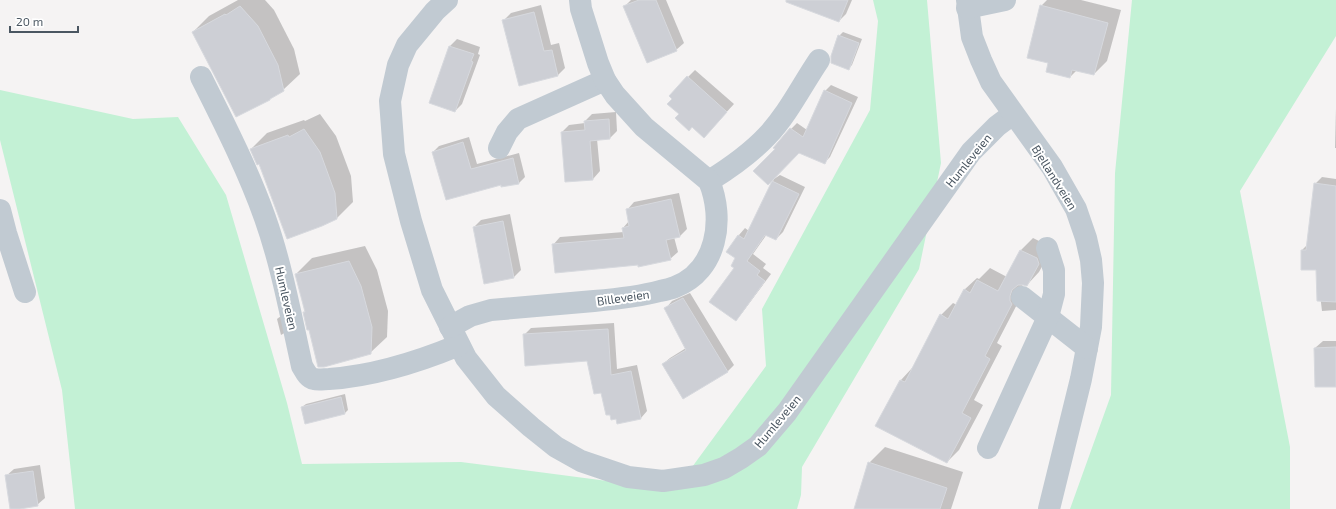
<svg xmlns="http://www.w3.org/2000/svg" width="1336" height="509" viewBox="0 0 1336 509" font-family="'Exo 2',sans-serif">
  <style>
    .green { fill: #c3f1d5 }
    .shadow { fill: #0003 }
    .building { fill: #cdcfd5; stroke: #d7d9de }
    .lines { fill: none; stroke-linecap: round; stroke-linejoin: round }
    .minor { stroke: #c1cad2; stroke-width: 22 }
    .labels { text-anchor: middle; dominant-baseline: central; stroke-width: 4; stroke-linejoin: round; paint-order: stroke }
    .street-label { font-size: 12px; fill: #4a5661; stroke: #fff }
  </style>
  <rect width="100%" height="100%" fill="#f5f3f3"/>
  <g class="green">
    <path d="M 873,0 L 927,0 L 941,163 L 919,269 L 802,467 L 801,495 L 797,509 L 75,509 L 62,390 L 0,140 L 0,90 L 133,119 L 178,117 L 226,195 L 287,403 L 302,464 L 461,462 L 661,488 L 676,489 L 766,366 L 762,309 L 870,110 L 878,21 Z"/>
    <path d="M 1132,0 L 1336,0 L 1336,36 L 1240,191 L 1290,447 L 1290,509 L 1070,509 L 1111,395 L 1115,173 Z"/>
  </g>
  <g class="shadow">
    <path d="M 238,0 L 265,0 L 274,10 L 294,49 L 300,74 L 283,90 L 193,32 L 209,16 Z"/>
    <path d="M 631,0 L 666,0 L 684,43 L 676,50 L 624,7 Z"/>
    <path d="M 816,0 L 852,0 L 846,14 L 839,21 Z"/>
    <path d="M 1047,0 L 1081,0 L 1121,10 L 1107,61 L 1094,74 L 1077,70 L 1070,77 L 1049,62 L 1041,6 Z"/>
    <path d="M 541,5 L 551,45 L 559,43 L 565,68 L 558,75 L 504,20 L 511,13 Z"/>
    <path d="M 843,32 L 862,39 L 852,65 L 848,69 L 839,36 Z"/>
    <path d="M 457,39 L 480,47 L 478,54 L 480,55 L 462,104 L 455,111 L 430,102 L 450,46 Z"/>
    <path d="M 695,70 L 734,104 L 711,129 L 680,114 L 673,99 L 688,77 Z"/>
    <path d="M 831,85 L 858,97 L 830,157 L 824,163 L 799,151 L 776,149 L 791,129 L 797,123 L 807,130 L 825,91 Z"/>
    <path d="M 1336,108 L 1336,148 L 1335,148 Z"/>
    <path d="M 616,112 L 617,131 L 610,138 L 597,139 L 600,171 L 593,179 L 562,132 L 569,125 L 585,123 L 585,121 L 592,114 Z"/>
    <path d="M 320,114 L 336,136 L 351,176 L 353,202 L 337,218 L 259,163 L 251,149 L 267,133 L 304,120 L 305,121 Z"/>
    <path d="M 469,137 L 477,164 L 519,153 L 525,177 L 519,183 L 502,186 L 501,184 L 433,152 L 439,146 Z"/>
    <path d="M 780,175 L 805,187 L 783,232 L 776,239 L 767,234 L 753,254 L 766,264 L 763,268 L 771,274 L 742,313 L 736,320 L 736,258 L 728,252 L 739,235 L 745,228 L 749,231 L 774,179 Z"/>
    <path d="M 1322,177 L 1336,179 L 1336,310 L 1322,311 L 1317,269 L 1302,250 L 1308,244 L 1315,184 Z"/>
    <path d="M 679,193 L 687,229 L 680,236 L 674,237 L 678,252 L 670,259 L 639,264 L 553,245 L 560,237 L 624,232 L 623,228 L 629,221 L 627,210 L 634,202 Z"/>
    <path d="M 510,214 L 521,270 L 514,277 L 474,227 L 481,220 Z"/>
    <path d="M 1033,238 L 1049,246 L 1051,250 L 1039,272 L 1027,285 L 1022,284 L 1024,291 L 997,343 L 1002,346 L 974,400 L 983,405 L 959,450 L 947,462 L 901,380 L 913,367 L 941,315 L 953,303 L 957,305 L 964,290 L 977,278 L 979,279 L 990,268 L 1007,277 L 1021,250 Z"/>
    <path d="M 365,246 L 377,270 L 388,311 L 387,337 L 370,353 L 305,312 L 296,274 L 312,258 Z"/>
    <path d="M 690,293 L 734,365 L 727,372 L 663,364 L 670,358 L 686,348 L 666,308 L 672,301 Z"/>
    <path d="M 281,316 L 286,332 L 281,335 L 277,319 Z"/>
    <path d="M 614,323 L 617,369 L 637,365 L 647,411 L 641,418 L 618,422 L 617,418 L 602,391 L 587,359 L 524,335 L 531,328 Z"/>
    <path d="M 1323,341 L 1336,341 L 1336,386 L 1316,386 L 1315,348 Z"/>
    <path d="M 345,394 L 348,410 L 345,413 L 306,423 L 302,407 L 306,404 Z"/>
    <path d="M 885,447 L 963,472 L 951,509 L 855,509 L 869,463 Z"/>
    <path d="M 40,465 L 45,498 L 37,505 L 6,476 L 14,469 Z"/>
  </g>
  <g class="building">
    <path d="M 639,0 L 656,0 L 677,51 L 647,63 L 623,6 Z"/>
    <path d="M 786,0 L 848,0 L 839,22 L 786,2 Z"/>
    <path d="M 1040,5 L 1108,23 L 1094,75 L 1072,70 L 1070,78 L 1046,72 L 1048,63 L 1027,58 Z"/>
    <path d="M 240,6 L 258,26 L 278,65 L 284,91 L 270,99 L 270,100 L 236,117 L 192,32 L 225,14 L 226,15 Z"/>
    <path d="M 534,12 L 544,51 L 552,50 L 558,76 L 519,86 L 502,20 Z"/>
    <path d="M 838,35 L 859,43 L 849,70 L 831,63 L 831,56 Z"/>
    <path d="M 449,46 L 474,54 L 471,61 L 473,62 L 455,112 L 429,103 Z"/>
    <path d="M 687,76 L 727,112 L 704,138 L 692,127 L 689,131 L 675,118 L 679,114 L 667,104 L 672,99 L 669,96 Z"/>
    <path d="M 824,90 L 852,103 L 825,164 L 799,153 L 768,185 L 753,171 L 775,149 L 773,148 L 790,128 L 803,137 Z"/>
    <path d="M 609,119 L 610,139 L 590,141 L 593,180 L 565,182 L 561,132 L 585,130 L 584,121 Z"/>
    <path d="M 304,129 L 320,152 L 335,193 L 337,219 L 322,226 L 287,239 L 259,164 L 257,165 L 250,149 L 288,135 L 289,137 Z"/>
    <path d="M 463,142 L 471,169 L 513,158 L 519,184 L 501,187 L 501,185 L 446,200 L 432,152 Z"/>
    <path d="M 772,181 L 799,194 L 776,240 L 765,235 L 747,261 L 760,271 L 757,275 L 765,281 L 736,321 L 709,302 L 734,268 L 731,266 L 735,258 L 726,252 L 738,235 L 744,239 Z"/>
    <path d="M 1314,183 L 1336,186 L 1336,302 L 1317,301 L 1316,270 L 1301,270 L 1301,250 L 1306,250 Z"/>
    <path d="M 671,199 L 680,237 L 666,240 L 671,260 L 638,267 L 638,265 L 555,273 L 552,244 L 624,238 L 622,228 L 629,226 L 626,209 Z"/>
    <path d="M 503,221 L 514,278 L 484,284 L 473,227 Z"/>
    <path d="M 1020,250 L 1037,258 L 1039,264 L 1027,286 L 1023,285 L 1018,285 L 1012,290 L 1010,296 L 1010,301 L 1012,304 L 985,356 L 990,359 L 962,413 L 971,418 L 947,463 L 875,426 L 900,380 L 905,382 L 940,314 L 948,319 L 964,289 L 970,293 L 977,280 L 998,291 Z"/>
    <path d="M 349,261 L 361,286 L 372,327 L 371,354 L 324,367 L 318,367 L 309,330 L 307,330 L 303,312 L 305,312 L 295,274 Z"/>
    <path d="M 683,298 L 728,372 L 683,399 L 662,364 L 686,350 L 664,308 Z"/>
    <path d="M 608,329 L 611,375 L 631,371 L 641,419 L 617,424 L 616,419 L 611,420 L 610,415 L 606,415 L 601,393 L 594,394 L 587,361 L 525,366 L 523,334 Z"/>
    <path d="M 1336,347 L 1336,387 L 1315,387 L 1314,348 Z"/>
    <path d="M 341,397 L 345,414 L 305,424 L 301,407 Z"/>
    <path d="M 868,462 L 947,488 L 940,509 L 854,509 Z"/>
    <path d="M 33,471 L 38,506 L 20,509 L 10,509 L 5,475 Z"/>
  </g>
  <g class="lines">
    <g class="minor">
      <path d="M 447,0 L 435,11 L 407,45 L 398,65 L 390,101 L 394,154 L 411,221 L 432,290 L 466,358 L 496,396 L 531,427 L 556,447 L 581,461 L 628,477 L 663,481 L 704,475 L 724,468 L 741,458 L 758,446 L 787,412 L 971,152 L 997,126 L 1013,114"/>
      <path d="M 967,0 L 972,37 L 981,60 L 991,82 L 1052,167 L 1076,209 L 1086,238 L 1091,260 L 1093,283 L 1091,327 L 1081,379 L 1049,509"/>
      <path d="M 967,8 L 1005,0"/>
      <path d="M 201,77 C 224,123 248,170 265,218 C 282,266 291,317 302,366 C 305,371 308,378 314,379 C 318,380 325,379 329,379 C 374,376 418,362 459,345"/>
      <path d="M 499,148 L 507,132 L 518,119 L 605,80"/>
      <path d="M 709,181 C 730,168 750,154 767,136 C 788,114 802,85 819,60"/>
      <path d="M 0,210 L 6,233 L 25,292"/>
      <path d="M 1022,297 L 1087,348"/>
      <path d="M 450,327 L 470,316 L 491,310 C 525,307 559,304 594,301 C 617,299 638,297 660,291 C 665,290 670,289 675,287 C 717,271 725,219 709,181 L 644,127 L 615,95 L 605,80 L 598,63 L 581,9 L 580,0"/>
      <path d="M 988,448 L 1048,317 L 1054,294 L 1054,270 L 1047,248"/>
    </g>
  </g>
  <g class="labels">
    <g class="street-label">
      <text transform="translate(968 160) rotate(-51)">Humleveien</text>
      <text transform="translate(1055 177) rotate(58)">Bjellandveien</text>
      <text transform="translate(623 297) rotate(-8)">Billeveien</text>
      <text transform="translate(287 298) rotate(77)">Humleveien</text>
      <text transform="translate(777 421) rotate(-50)">Humleveien</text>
    </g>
  </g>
  <path d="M10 26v6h68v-6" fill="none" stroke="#4a5661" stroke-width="2"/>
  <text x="16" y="26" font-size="12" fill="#4a5661" stroke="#ffffff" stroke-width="3" paint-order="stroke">20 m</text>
</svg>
